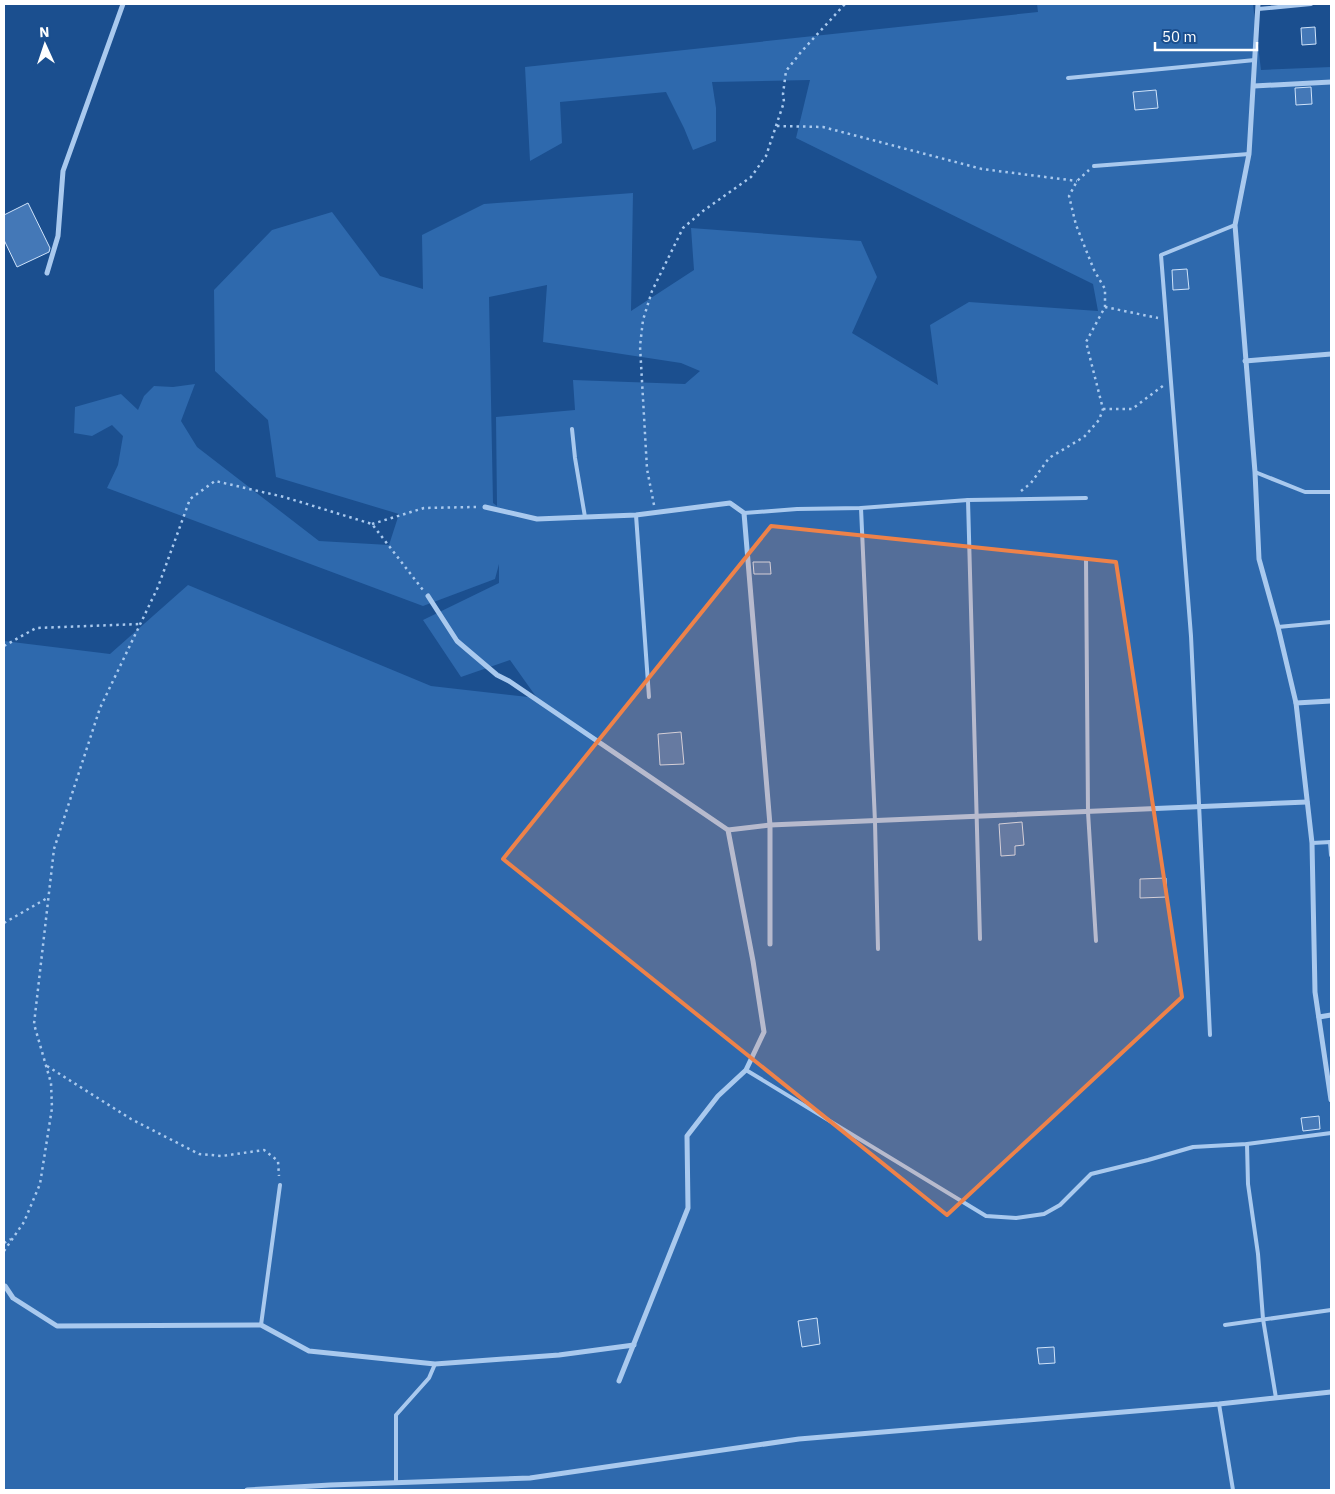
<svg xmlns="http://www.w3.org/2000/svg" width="1335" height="1494" viewBox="0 0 1335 1494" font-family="'IBM Plex Sans',sans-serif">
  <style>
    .green { fill: #2e69ad; fill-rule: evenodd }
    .building { fill: #4478b7; stroke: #cfe3fa }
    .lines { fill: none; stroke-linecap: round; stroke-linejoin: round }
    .path { stroke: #a9c9ee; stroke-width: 2.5; stroke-dasharray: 2.5 4; stroke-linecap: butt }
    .service { stroke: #a9c9ee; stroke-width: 4 }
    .minor { stroke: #a9c9ee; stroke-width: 5 }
    .marked { fill: #ee8249; fill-opacity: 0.2; stroke: #ee8249; stroke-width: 4; stroke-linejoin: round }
  </style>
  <rect width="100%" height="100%" fill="#1b4f8f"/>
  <path class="green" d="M 1037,4 L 1253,4 L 1261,70 L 1331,67 L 1331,1490 L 4,1490 L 4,641 L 110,654 L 188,585 L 431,686 L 537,698 L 510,660 L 461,677 L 423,620 L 499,583 L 499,564 L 495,579 L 423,606 L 107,488 L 118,465 L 123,436 L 112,425 L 92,436 L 74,433 L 75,407 L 121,394 L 138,410 L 144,396 L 154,386 L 173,387 L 195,384 L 181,421 L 197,447 L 319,541 L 389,545 L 399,514 L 276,477 L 268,420 L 215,371 L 214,290 L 272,230 L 332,212 L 380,276 L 423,289 L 422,235 L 484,204 L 633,193 L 631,311 L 694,270 L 691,228 L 861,241 L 877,277 L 852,333 L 938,385 L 930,325 L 969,302 L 1098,311 L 1093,284 L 796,138 L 810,80 L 712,82 L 716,108 L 716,141 L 693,150 L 684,128 L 666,92 L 560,102 L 562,143 L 530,161 L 525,67 L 1038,12 ZM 547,285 L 543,342 L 681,363 L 700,371 L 685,384 L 573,380 L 575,410 L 496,417 L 497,506 L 493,503 L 489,297 Z"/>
  <g class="building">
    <path d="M 1315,27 L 1316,44 L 1302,45 L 1301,28 Z"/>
    <path d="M 1311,87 L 1312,104 L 1296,105 L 1295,88 Z"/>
    <path d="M 1156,90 L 1158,108 L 1135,110 L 1133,92 Z"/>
    <path d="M 28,203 L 50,248 L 49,252 L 17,267 L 4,240 L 4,215 Z"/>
    <path d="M 1187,269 L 1189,289 L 1173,290 L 1172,270 Z"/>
    <path d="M 753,562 L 770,562 L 771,574 L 754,574 Z"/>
    <path d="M 681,732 L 684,764 L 660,765 L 658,734 Z"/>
    <path d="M 1022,822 L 1024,845 L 1015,846 L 1015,855 L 1001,856 L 999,824 Z"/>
    <path d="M 1166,878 L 1167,897 L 1140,898 L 1140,879 Z"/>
    <path d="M 1319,1116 L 1320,1129 L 1303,1131 L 1301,1118 Z"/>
    <path d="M 817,1318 L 820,1344 L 802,1347 L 798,1321 Z"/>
    <path d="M 1054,1347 L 1055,1363 L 1039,1364 L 1037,1348 Z"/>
  </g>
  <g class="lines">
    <g class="path">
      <path d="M 777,126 L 823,127 L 982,169 L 1077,181"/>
      <path d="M 1105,307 L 1158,318"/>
      <path d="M 1103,409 L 1132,409 L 1164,385"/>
      <path d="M 1021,491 L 1031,483 L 1049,458 L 1084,437 L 1099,420 L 1103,409 L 1086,342 L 1105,307 L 1105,289 L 1094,270 L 1076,225 L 1069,196 L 1077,181 L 1089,170"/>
      <path d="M 654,505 L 647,469 L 640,346 L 643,320 L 652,291 L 683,228 L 703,211 L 751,177 L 766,156 L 784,102 L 783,94 L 786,71 L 801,52 L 845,4"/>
      <path d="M 372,524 L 424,508 L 476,507"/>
      <path d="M 4,646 L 36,628 L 139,624"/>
      <path d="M 4,923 L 49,897"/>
      <path d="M 47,1066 L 131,1119 L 199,1154 L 222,1156 L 264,1150 L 278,1161 L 279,1176"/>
      <path d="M 4,1243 L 11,1239"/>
      <path d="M 4,1251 L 24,1222 L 40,1184 L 52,1108 L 51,1083 L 34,1024 L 54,849 L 100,708 L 158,587 L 190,499 L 215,481 L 284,497 L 372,524 L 423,590"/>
    </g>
    <g class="service">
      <path d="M 1258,9 L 1311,4"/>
      <path d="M 1068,78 L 1255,60"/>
      <path d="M 1094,166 L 1249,154"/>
      <path d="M 572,429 L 575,458 L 585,517"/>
      <path d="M 1255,472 L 1305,492 L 1331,492"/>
      <path d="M 968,500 L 980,939"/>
      <path d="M 861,508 L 875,822 L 878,949"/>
      <path d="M 744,513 L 797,509 L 861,508 L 968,500 L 1086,498"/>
      <path d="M 636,515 L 649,697"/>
      <path d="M 1086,559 L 1088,812 L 1096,941"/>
      <path d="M 1278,627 L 1331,622"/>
      <path d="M 1330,842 L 1331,855"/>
      <path d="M 1312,843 L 1331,842"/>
      <path d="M 1210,1035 L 1191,636 L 1161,255 L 1235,225"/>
      <path d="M 746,1070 L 986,1216 L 1016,1218 L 1044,1214 L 1060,1205 L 1091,1174 L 1148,1160 L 1193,1147 L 1247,1144 L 1331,1133"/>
      <path d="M 1247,1144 L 1248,1184 L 1258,1254 L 1263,1319 L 1276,1398"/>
      <path d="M 261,1325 L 280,1185"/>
      <path d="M 1225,1325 L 1331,1310"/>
      <path d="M 1219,1404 L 1233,1490"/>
      <path d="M 396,1483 L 396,1415 L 429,1378 L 435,1364"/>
    </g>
    <g class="minor">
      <path d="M 1258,4 L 1249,154 L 1235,225 L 1255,472 L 1259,559 L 1278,627 L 1296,703 L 1312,843 L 1315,992 L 1331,1100"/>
      <path d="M 1254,86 L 1331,82"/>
      <path d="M 47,273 L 58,236 L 63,171 L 123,4"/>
      <path d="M 1245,361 L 1331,354"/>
      <path d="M 485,507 L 537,519 L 636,515 L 730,503 L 744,513 L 770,825 L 770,944"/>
      <path d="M 428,596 L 457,641 L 497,675 L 509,681 L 728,830 L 753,961 L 764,1032 L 746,1070 L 718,1096 L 687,1136 L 688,1208 L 619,1381"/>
      <path d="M 1296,703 L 1331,701"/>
      <path d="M 728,830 L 770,825 L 1307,802"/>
      <path d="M 1319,1017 L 1331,1015"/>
      <path d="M 4,1286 L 5,1286 L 13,1298 L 57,1326 L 261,1325 L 309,1351 L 435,1364 L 559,1355 L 634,1345"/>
      <path d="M 247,1490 L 330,1485 L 530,1478 L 799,1439 L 1219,1404 L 1331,1392"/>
    </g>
  </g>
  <path class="marked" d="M 771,526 L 1116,562 L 1182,997 L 947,1215 L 503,859 Z"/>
  <rect width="1335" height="1494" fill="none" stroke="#ffffff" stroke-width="10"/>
  <g transform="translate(45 45) rotate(357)" stroke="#1b4f8f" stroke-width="4" paint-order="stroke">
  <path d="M0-4L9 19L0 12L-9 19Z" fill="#ffffff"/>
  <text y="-8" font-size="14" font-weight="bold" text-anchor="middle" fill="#ffffff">N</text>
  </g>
  <path d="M1155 42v8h102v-8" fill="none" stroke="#ffffff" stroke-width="2.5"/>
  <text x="1162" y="42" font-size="15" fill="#ffffff" stroke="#1b4f8f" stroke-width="4" paint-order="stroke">50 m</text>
</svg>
